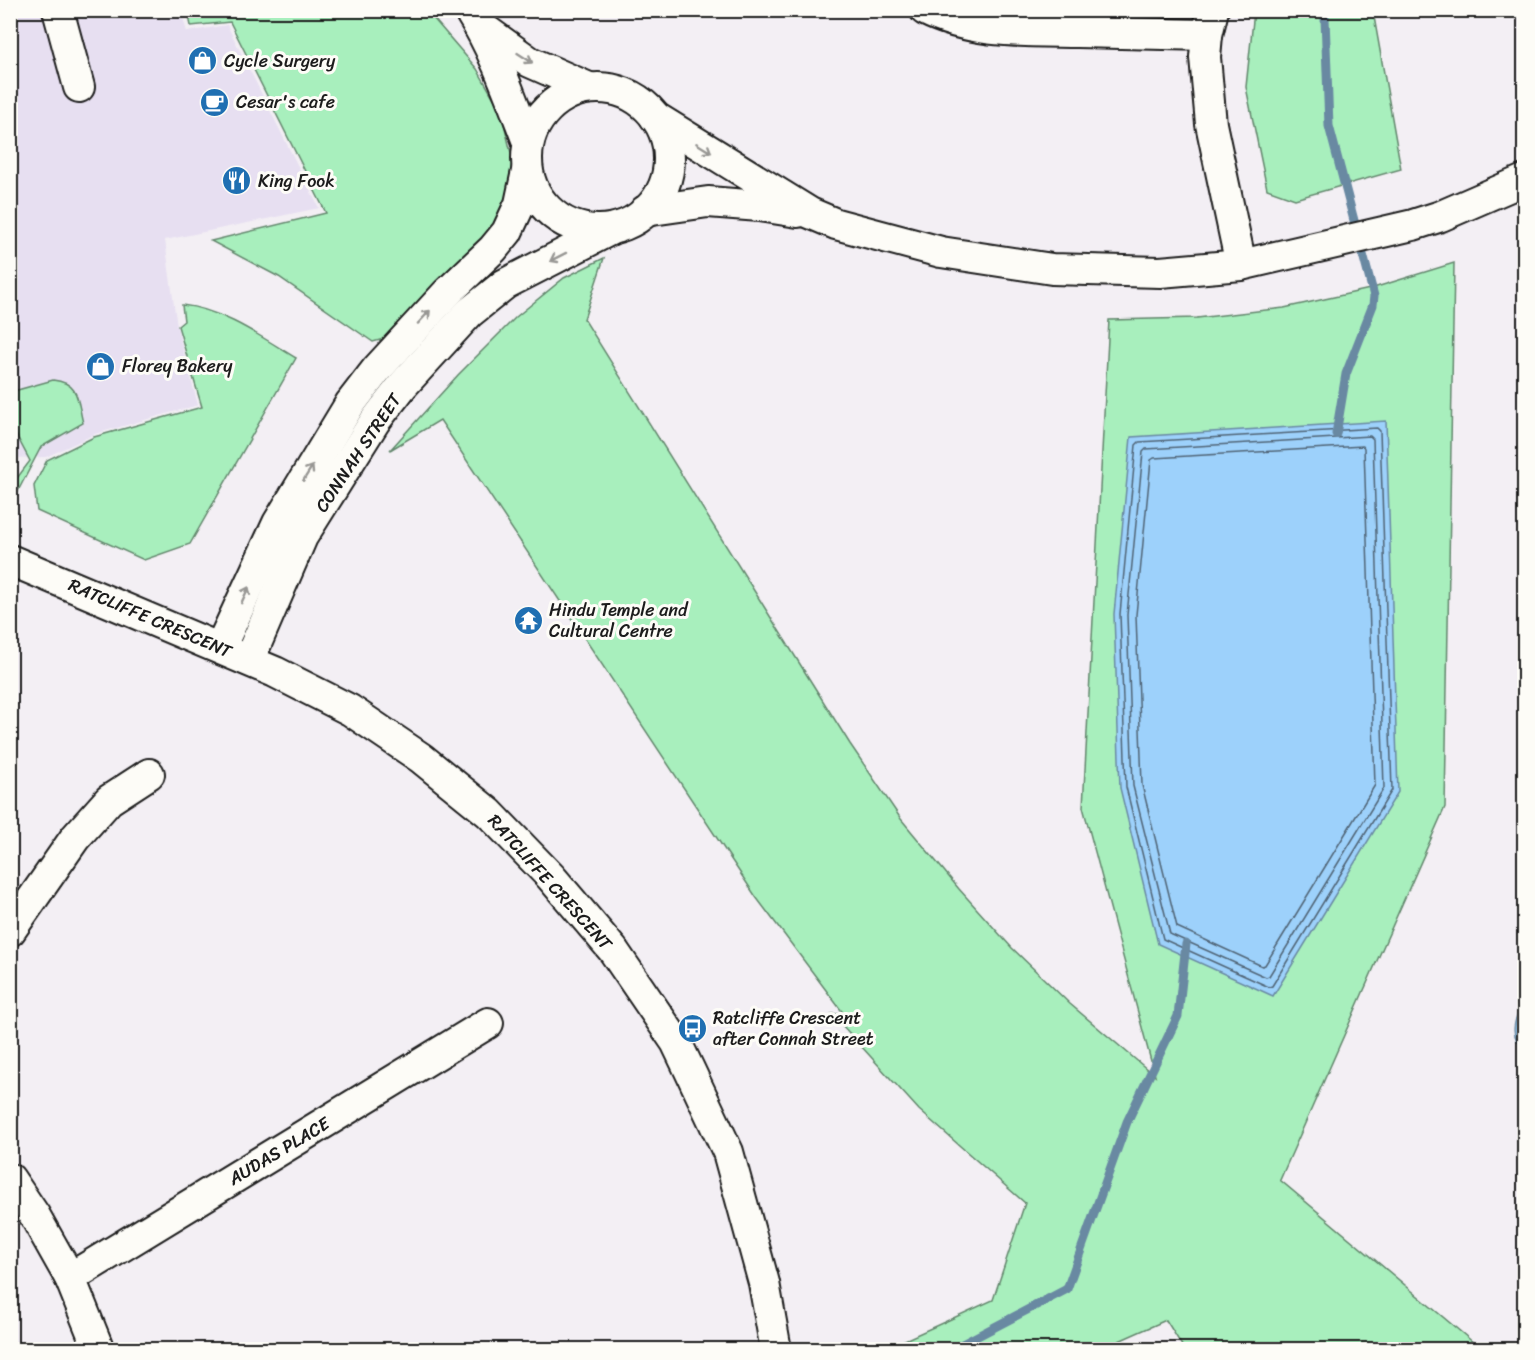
<svg xmlns="http://www.w3.org/2000/svg" width="1535" height="1360" viewBox="0 0 1535 1360" font-family="Sriracha,sans-serif">
  <style>
    .built { fill: #e7dff1 }
    .green { fill: #a8efbd; stroke: #62866c; stroke-width: 1.5 }
    .water { fill: #9dd1fb; stroke: #6989a2; stroke-width: 1.5 }
    .lines { fill: none; stroke-linecap: round; stroke-linejoin: round }
    .shore { stroke: #506475; stroke-width: 1.5 }
    .stream { stroke: #6989a2; stroke-width: 9 }
    .minor-casing { stroke: #1c1c1c; stroke-width: 34 }
    .minor { stroke: #fdfcf7; stroke-width: 30 }
    .oneway { stroke: #989794 }
    .labels { text-anchor: middle; dominant-baseline: central; stroke-width: 6; stroke-linejoin: round; paint-order: stroke }
    .poi-label { font-size: 18px; fill: #1c1c1c; stroke: #fdfcf7; text-anchor: start }
    .street-label { font-size: 18px; fill: #1c1c1c; stroke: #fdfcf7 }
  </style>
  <rect width="100%" height="100%" fill="#f3eff4"/>
  <filter id="ink" filterUnits="userSpaceOnUse"><feTurbulence type="fractalNoise" baseFrequency=".0167" numOctaves="2"/><feDisplacementMap in="SourceGraphic" scale="12" xChannelSelector="R" yChannelSelector="G"/><feConvolveMatrix kernelMatrix="1 2 1 2 8 2 1 2 1" color-interpolation-filters="sRGB"/></filter>
  <g filter="url(#ink)">
    <path class="built" d="M 10,11 L 181,11 L 187,32 L 227,25 L 319,208 L 165,240 L 177,327 L 198,405 L 95,434 L 46,457 L 11,458 Z"/>
    <g class="green">
      <path d="M 188,11 L 427,11 L 477,69 L 501,111 L 516,174 L 508,218 L 398,335 L 373,342 L 279,277 L 211,241 L 326,213 L 230,22 L 191,26 Z"/>
      <path d="M 1254,11 L 1373,11 L 1401,169 L 1295,199 L 1267,189 L 1246,87 Z"/>
      <path d="M 604,258 L 584,319 L 850,744 L 901,819 L 959,889 L 1012,948 L 1070,1004 L 1155,1076 L 1083,807 L 1109,320 L 1197,318 L 1284,308 L 1370,289 L 1454,263 L 1445,807 L 1280,1180 L 1481,1349 L 1184,1349 L 1166,1320 L 1101,1349 L 885,1349 L 993,1300 L 1025,1203 L 919,1110 L 832,1014 L 844,1014 L 756,897 L 440,420 L 390,450 L 458,375 L 516,317 L 564,278 Z"/>
      <path d="M 182,305 C 222,309 263,338 296,358 L 190,544 L 144,560 L 37,511 L 34,486 L 47,460 L 94,437 L 202,407 L 178,326 L 184,321 Z"/>
      <path d="M 53,380 C 80,383 77,400 83,423 L 41,447 L 18,491 L 14,506 L 11,505 L 11,486 L 30,461 L 11,425 L 11,394 L 14,391 Z"/>
    </g>
    <g class="water">
      <path d="M 1386,421 L 1398,792 L 1273,996 L 1158,944 L 1120,788 L 1114,614 L 1131,437 Z"/>
      <path d="M 1524,1001 L 1524,1046 C 1507,1038 1516,1016 1522,1003 Z"/>
    </g>
    <g class="lines">
      <g class="shore">
        <path d="M 1377,428 L 1380,431 L 1392,790 L 1272,986 L 1269,987 L 1163,939 L 1126,787 L 1120,614 L 1136,445 L 1139,442 Z"/>
        <path d="M 1370,436 L 1373,439 L 1384,788 L 1269,976 L 1266,977 L 1170,934 L 1133,786 L 1127,615 L 1143,452 L 1146,449 Z"/>
        <path d="M 1363,446 L 1364,448 L 1375,785 L 1265,965 L 1262,966 L 1177,927 L 1142,785 L 1136,615 L 1151,460 L 1154,458 Z"/>
      </g>
      <g class="stream">
        <path d="M 1325,10 L 1325,18 L 1329,126 L 1374,296 L 1373,305 L 1346,374 L 1336,434"/>
        <path d="M 951,1350 L 1067,1289 L 1127,1122 L 1178,1016 L 1186,944"/>
      </g>
      <defs>
        <g id="minor">
          <path d="M 58,10 L 79,87"/>
          <path d="M 469,10 C 495,51 511,98 528,142"/>
          <path d="M 925,10 C 972,34 1027,31 1078,32 C 1121,33 1164,34 1207,35"/>
          <path d="M 1213,10 L 1207,35 L 1205,57 L 1211,124 L 1241,265"/>
          <path d="M 480,26 L 530,62 L 589,88"/>
          <circle cx="598" cy="159" r="71"/>
          <path d="M 655,117 L 810,213 L 836,224 L 941,252 L 1052,269 L 1160,272 L 1241,265 L 1413,225 L 1441,216 L 1524,180"/>
          <path d="M 645,211 L 708,202 L 760,206 L 798,212"/>
          <path d="M 10,560 L 275,672 L 350,710 L 421,758 L 489,813 L 551,877 L 613,950 L 676,1042 L 689,1069 L 728,1152 L 764,1283 L 776,1350"/>
          <path d="M 220,648 L 278,523 L 350,404 L 377,369 L 447,293 L 493,249 L 507,232 L 520,204 L 527,171"/>
          <path d="M 249,660 L 302,537 L 375,421 L 403,385 L 469,313 L 505,284 L 610,230"/>
          <path d="M 10,931 L 75,838 L 109,800 L 149,774"/>
          <path d="M 10,1179 L 35,1216 L 70,1278 L 99,1350"/>
          <path d="M 70,1278 L 488,1023"/>
        </g>
      </defs>
      <use href="#minor" class="minor-casing"/>
      <use href="#minor" class="minor"/>
    </g>
    <defs><path id="oneway-shaft" d="M-6 0H5M1.5-3L5.5 0L1.5 3" fill="none" stroke-width="1.6" stroke-linecap="round" stroke-linejoin="round" transform="scale(1.5)"/></defs>
    <g class="oneway">
      <use href="#oneway-shaft" transform="translate(525 58) rotate(33)"/>
      <use href="#oneway-shaft" transform="translate(704 148) rotate(32)"/>
      <use href="#oneway-shaft" transform="translate(558 257) rotate(153)"/>
      <use href="#oneway-shaft" transform="translate(424 317) rotate(-47)"/>
      <use href="#oneway-shaft" transform="translate(308 473) rotate(-58)"/>
      <use href="#oneway-shaft" transform="translate(245 595) rotate(-65)"/>
    </g>
  </g>
  <defs>
    <symbol id="shop-disc" viewBox="-11 -11 22 22"><circle r="9.5" fill="#1f6fb2" stroke="#fdfcf7"/><path d="M-5-2.5h2.3a2.7 3.5 0 0 1 5.4 0H5L5.5 6h-11ZM-1.5-2.5h3a1.5 2.3 0 0 0-3 0Z" fill="#fff"/></symbol>
    <symbol id="cafe-disc" viewBox="-11 -11 22 22"><circle r="9.5" fill="#1f6fb2" stroke="#fdfcf7"/><path d="M-5.5-4.5H6V0H3Q3 3.5 0 3.5H-2.5Q-5.5 3.5-5.5 0ZM3-3.2v2h1.7v-2ZM-6 4.5H4V6H-6Z" fill="#fff"/></symbol>
    <symbol id="restaurant-disc" viewBox="-11 -11 22 22"><circle r="9.5" fill="#1f6fb2" stroke="#fdfcf7"/><path d="M-5-6h1v4h1v-4h1v4h1v-4h1v5L-1.5 .5V6h-2V.5L-5-1ZM5-6V6H3V1.5H1.5Q1.5-4 5-6Z" fill="#fff"/></symbol>
    <symbol id="temple-disc" viewBox="-11 -11 22 22"><circle r="9.5" fill="#1f6fb2" stroke="#fdfcf7"/><path d="M0-6L5-2H3V0L6.5 2.5H4V6H1.5V3h-3V6H-4V2.5H-6.5L-3 0V-2H-5Z" fill="#fff"/></symbol>
    <symbol id="bus-disc" viewBox="-11 -11 22 22"><circle r="9.5" fill="#1f6fb2" stroke="#fdfcf7"/><path d="M-5-6H5V4H4V6H2V4H-2V6H-4V4H-5ZM-3.5-4V0h7V-4ZM-3.5 1.2v1.5H-2V1.2ZM2 1.2v1.5H3.5V1.2Z" fill="#fff"/></symbol>
  </defs>
  <g fill-rule="evenodd">
    <use href="#shop-disc" x="186" y="44" width="33" height="33"/>
    <use href="#cafe-disc" x="198" y="86" width="33" height="33"/>
    <use href="#restaurant-disc" x="220" y="164" width="33" height="33"/>
    <use href="#shop-disc" x="84" y="350" width="33" height="33"/>
    <use href="#temple-disc" x="512" y="604" width="33" height="33"/>
    <use href="#bus-disc" x="676" y="1012" width="33" height="33"/>
  </g>
  <g class="labels">
    <g class="poi-label">
      <text x="224" y="61">Cycle Surgery</text>
      <text x="236" y="102">Cesar's cafe</text>
      <text x="258" y="181">King Fook</text>
      <text x="122" y="366">Florey Bakery</text>
      <text x="549" y="610">Hindu Temple and<tspan x="549" dy="21">Cultural Centre</tspan></text>
      <text x="713" y="1018">Ratcliffe Crescent<tspan x="713" dy="21">after Connah Street</tspan></text>
    </g>
    <g class="street-label">
      <text transform="translate(358 453) rotate(-56)">CONNAH STREET</text>
      <text transform="translate(150 618) rotate(23)">RATCLIFFE CRESCENT</text>
      <text transform="translate(550 882) rotate(48)">RATCLIFFE CRESCENT</text>
      <text transform="translate(279 1151) rotate(-31)">AUDAS PLACE</text>
    </g>
  </g>
  <rect width="1535" height="1360" fill="none" stroke="#fdfcf7" stroke-width="36"/>
  <rect x="18" y="18" width="1499" height="1324" fill="none" stroke="#1c1c1c" stroke-width="2" filter="url(#ink)"/>
</svg>
